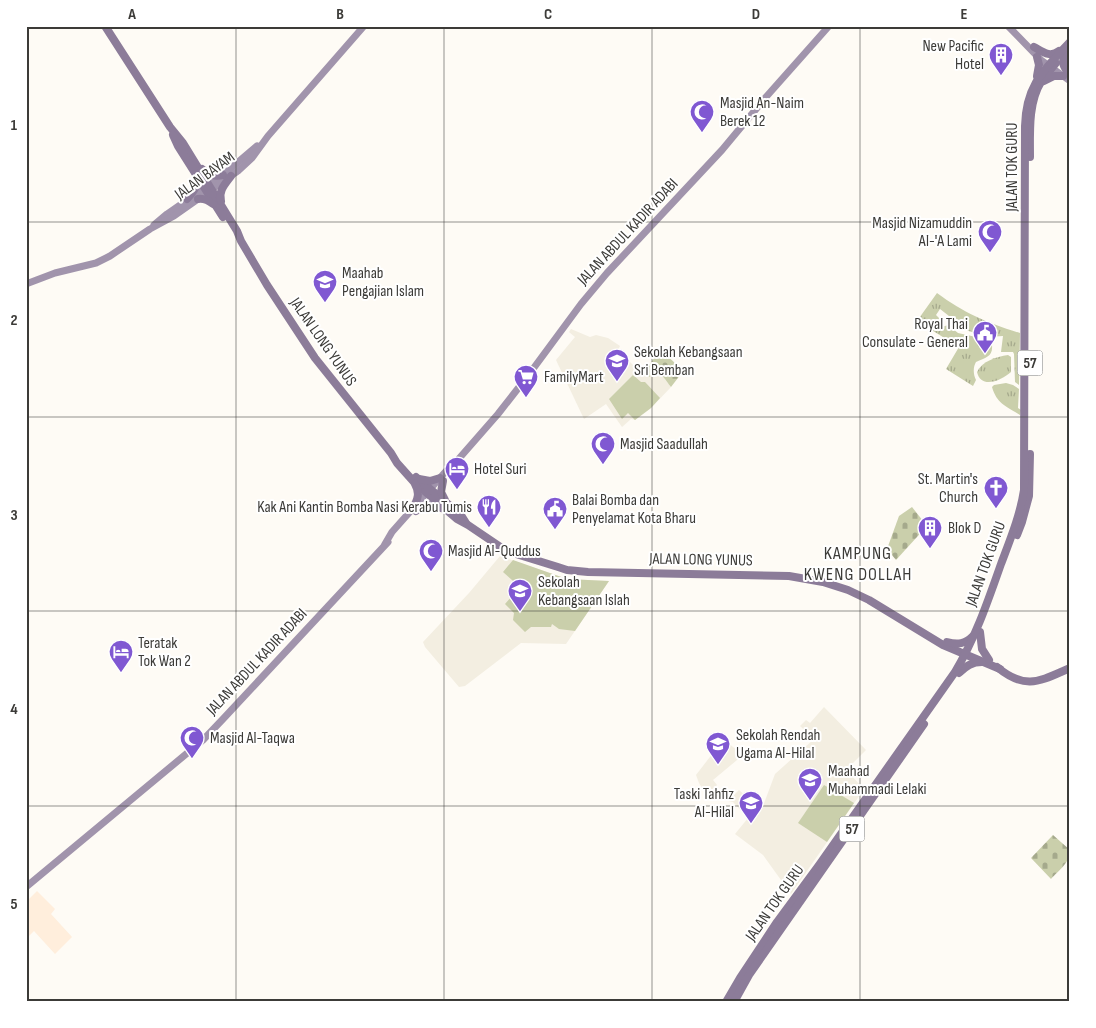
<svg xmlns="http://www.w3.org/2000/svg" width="1096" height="1028" viewBox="0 0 1096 1028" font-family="'Sofia Sans Condensed',sans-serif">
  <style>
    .commercial { fill: #ffeedc }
    .built { fill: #f3eee1 }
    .grass { fill: url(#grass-tufts) }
    .cemetery { fill: url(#cemetery-stones) }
    .pitch { fill: #cacfab }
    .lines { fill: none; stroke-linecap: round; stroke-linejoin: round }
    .secondary { stroke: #a194ac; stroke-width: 7 }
    .primary { stroke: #8c7c99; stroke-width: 8 }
    .grid { fill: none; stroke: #3c3b38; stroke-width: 1; stroke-opacity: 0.55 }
    .labels { text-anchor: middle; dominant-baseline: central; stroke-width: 4; stroke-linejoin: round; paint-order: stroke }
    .shield { fill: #fff; stroke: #767674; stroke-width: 1 }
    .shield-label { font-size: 15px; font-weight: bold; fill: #3c3b38 }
    .poi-label { font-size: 16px; fill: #3c3b38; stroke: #fff; text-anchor: start }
    .street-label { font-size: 16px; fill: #3c3b38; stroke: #fff }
    .neighbourhood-label { font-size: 18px; letter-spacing: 1px; fill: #3c3b38; stroke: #fff }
    .neatline { fill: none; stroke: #3c3b38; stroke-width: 2 }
    .grid-label { font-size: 16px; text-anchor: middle; font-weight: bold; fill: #3c3b38 }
  </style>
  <defs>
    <pattern id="grass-tufts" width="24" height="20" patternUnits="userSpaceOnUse" patternTransform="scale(1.25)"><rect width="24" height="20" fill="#cacfab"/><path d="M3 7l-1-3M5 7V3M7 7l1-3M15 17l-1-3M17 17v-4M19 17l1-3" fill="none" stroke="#a5a98c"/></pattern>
    <pattern id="cemetery-stones" width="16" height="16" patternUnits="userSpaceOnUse" patternTransform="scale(1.25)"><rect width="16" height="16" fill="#cacfab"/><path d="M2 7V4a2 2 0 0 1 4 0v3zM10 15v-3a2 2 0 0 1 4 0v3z" fill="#a5a98c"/></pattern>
  </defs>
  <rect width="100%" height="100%" fill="#fefbf5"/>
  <path class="commercial" d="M 37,891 L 55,909 L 51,914 L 72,937 L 55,954 L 34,931 L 26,939 L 26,902 Z"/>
  <g class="built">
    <path d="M 571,329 L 590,337 L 596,335 L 608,338 L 620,346 L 618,350 L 642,374 L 650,377 L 655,371 L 656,371 L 660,373 L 671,387 L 651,408 L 635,420 L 631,419 L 622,427 L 606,404 L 584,419 L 556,360 L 575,337 L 569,332 Z"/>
    <path d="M 500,556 L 567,579 L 609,581 L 566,644 L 521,643 L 465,686 L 459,687 L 425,647 L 423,642 L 469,593 Z"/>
    <path d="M 824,707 L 866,750 L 846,770 L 864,789 L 791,894 L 763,855 L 735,834 L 748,818 L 733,802 L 728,801 L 739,790 L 750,800 L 754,798 L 763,806 L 775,774 L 814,739 L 800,726 L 806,720 L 810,723 Z"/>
    <path d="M 728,743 L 743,755 L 713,780 L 717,785 L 709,793 L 705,786 L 702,788 L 699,783 L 696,775 L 713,753 L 717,755 L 722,748 Z"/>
  </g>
  <g class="grass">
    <path d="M 937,293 C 964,313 987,323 1020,333 L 1019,385 L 1015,382 L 1014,354 L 1013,352 L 1001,352 L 1003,336 L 988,337 L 959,328 L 950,321 L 949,316 L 940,309 L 936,315 L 939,318 C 938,322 938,325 942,327 L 948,325 L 958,333 L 976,337 L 992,345 C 993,357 986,357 976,362 C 973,367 973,374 976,380 L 973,386 L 946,369 L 959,347 L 917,321 Z"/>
    <path d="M 1008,355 L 1011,357 L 1011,372 C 1002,380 981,390 977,372 C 982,361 996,357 1008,355 Z"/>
    <path d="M 1006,383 L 1013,385 L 1019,389 L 1018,408 L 1021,410 L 1020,415 C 1006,406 997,404 992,387 L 994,385 Z"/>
  </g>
  <g class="cemetery">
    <path d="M 659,352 C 669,357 678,363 681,374 L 671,387 C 666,381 662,373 654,371 L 650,377 L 642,374 Z"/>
    <path d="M 912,507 L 927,526 L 896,560 L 887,549 L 899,516 Z"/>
    <path d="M 1053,835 L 1070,850 C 1070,863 1059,870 1051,879 L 1031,858 Z"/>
  </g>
  <g class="pitch">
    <path d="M 633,375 L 641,382 L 645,382 L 660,398 L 651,408 L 635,420 L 628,413 L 622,419 L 609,399 Z"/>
    <path d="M 513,560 L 567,579 L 609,581 L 575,631 L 559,629 L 552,624 L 551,627 L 531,627 L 525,632 L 513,620 L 514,613 L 505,604 L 520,587 L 503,572 Z"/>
    <path d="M 824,785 L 854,803 L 827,842 L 798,823 Z"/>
  </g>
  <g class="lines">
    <g class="secondary">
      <path d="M 1008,26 L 1041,60 L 1070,81"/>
      <path d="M 154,225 L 167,214 L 223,175 L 257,146"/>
      <path d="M 26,284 L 55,273 L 96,263 L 110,256 L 150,229 L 174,216 L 238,171 L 252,158 L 268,136 L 364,26"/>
      <path d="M 385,544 L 392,532 L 447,470 L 456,462 L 498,414 L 530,373 L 581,304 L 607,273 L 722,150 L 766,97 L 829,26"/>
      <path d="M 26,887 L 203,740 L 223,719 L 388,542"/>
    </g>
    <g class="primary">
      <path d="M 105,26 L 170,127 L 183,143 L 237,231 L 241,241 L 267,285 L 315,358 L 391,453 L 397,463 L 414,482 L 457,519 L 468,525 L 502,548 L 516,554 L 558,567 L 567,570 L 588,572 L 789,576 L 823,582 L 848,590 L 869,600 L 943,645 L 1000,669"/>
      <path d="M 1034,47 C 1043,52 1050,58 1059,51"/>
      <path d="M 1066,53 C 1060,62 1064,68 1070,75"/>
      <path d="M 1037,57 L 1039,65 L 1037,76"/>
      <path d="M 1044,81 L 1054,76 L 1063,76"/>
      <path d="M 173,135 L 178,146 L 223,217"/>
      <path d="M 1030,157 C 1030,133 1028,103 1041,82 C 1046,75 1051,69 1056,63"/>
      <path d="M 202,169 C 209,175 214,177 223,175"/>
      <path d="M 187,199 C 193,192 198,187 196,177"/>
      <path d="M 198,199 C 204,198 208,200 213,204"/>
      <path d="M 221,201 C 218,191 225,184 231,176"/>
      <path d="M 416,477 L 461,515 L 466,523"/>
      <path d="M 419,479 L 430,481 L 440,478"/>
      <path d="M 443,481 L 441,492 L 445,500"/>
      <path d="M 413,508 C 418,499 420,493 415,484"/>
      <path d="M 416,511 C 425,505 431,503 441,508"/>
      <path d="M 1017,535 L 1022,522 L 1029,496 L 1030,454"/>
      <path d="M 980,632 L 982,649 L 989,660"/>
      <path d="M 947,642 C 958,645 965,644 973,636"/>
      <path d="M 997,667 C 1026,691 1040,681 1070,668"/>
      <path d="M 959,673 C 966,666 972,662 982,662"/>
      <path d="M 726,1002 L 740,978 L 777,922 L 819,865 L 955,672 C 975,639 988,601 1001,564 C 1010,540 1020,516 1024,490 L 1025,126 C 1026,85 1043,71 1070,42"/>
      <path d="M 734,1002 L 749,975 L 924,724"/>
    </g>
  </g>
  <path class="grid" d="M 236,26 L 236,1002M 444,26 L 444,1002M 652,26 L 652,1002M 860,26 L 860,1002M 26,222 L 1070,222M 26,417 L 1070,417M 26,611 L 1070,611M 26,806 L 1070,806"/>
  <defs>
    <symbol id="building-pin" viewBox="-11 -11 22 30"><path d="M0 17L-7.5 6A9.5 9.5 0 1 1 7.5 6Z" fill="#8058d2" stroke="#fff"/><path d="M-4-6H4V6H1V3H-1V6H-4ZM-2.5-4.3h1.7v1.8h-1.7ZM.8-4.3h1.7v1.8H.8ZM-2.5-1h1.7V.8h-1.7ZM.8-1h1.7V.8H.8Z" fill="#fff"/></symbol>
    <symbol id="mosque-pin" viewBox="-11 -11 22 30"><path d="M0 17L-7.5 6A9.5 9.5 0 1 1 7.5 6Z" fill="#8058d2" stroke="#fff"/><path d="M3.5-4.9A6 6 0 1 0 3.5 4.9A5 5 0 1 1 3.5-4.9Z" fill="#fff"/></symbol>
    <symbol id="school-pin" viewBox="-11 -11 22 30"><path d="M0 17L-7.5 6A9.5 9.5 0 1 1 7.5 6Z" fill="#8058d2" stroke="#fff"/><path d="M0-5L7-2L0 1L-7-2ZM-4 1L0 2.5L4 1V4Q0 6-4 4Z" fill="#fff"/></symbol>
    <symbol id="civic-pin" viewBox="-11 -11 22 30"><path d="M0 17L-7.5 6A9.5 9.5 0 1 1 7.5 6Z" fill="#8058d2" stroke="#fff"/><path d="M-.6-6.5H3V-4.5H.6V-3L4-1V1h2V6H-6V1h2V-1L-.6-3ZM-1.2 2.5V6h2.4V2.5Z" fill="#fff"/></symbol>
    <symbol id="supermarket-pin" viewBox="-11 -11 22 30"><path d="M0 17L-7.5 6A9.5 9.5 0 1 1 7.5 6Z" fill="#8058d2" stroke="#fff"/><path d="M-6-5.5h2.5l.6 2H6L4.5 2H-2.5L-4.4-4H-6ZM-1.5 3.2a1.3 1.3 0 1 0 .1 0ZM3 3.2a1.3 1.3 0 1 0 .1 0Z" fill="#fff"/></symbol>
    <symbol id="hotel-pin" viewBox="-11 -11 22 30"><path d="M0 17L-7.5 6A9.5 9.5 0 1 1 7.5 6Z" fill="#8058d2" stroke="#fff"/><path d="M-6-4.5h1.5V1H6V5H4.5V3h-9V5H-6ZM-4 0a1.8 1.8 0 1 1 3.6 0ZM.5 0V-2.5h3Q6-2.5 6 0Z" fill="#fff"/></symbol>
    <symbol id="church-pin" viewBox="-11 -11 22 30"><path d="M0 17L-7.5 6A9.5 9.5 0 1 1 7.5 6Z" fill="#8058d2" stroke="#fff"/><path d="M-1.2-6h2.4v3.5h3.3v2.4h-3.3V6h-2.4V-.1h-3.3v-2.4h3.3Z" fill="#fff"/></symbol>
    <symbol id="restaurant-pin" viewBox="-11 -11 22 30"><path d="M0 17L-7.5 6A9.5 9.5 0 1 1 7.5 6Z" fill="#8058d2" stroke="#fff"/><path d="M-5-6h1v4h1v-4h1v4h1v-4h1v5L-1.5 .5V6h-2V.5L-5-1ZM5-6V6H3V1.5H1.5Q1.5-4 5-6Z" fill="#fff"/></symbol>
  </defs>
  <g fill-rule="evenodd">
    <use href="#building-pin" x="987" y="41" width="28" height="38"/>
    <use href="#mosque-pin" x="688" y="98" width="28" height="38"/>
    <use href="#mosque-pin" x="976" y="218" width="28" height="38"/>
    <use href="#school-pin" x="311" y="268" width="28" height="38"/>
    <use href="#civic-pin" x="971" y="319" width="28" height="38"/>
    <use href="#school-pin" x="603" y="347" width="28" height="38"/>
    <use href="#supermarket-pin" x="512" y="363" width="28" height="38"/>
    <use href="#mosque-pin" x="589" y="430" width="28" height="38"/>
    <use href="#hotel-pin" x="443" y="455" width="28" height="38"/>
    <use href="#church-pin" x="982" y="474" width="28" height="38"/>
    <use href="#restaurant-pin" x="475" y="493" width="28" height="38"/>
    <use href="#civic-pin" x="541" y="495" width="28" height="38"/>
    <use href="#building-pin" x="916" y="514" width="28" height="38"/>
    <use href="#mosque-pin" x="417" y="537" width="28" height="38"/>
    <use href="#school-pin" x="506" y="577" width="28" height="38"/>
    <use href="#hotel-pin" x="107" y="638" width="28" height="38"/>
    <use href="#mosque-pin" x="178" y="724" width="28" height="38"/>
    <use href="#school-pin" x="704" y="730" width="28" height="38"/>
    <use href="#school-pin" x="796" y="766" width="28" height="38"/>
    <use href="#school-pin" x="737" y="789" width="28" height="38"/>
  </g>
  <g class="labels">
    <g class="shield">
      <rect x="1017.5" y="350.5" width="25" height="25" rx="4"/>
      <rect x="839.5" y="816.5" width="25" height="25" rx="4"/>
    </g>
    <g class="shield-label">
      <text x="1030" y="363">57</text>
      <text x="852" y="829">57</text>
    </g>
    <g class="poi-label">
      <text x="984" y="46" text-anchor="end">New Pacific<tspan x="984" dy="18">Hotel</tspan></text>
      <text x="720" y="103">Masjid An-Naim<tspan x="720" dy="18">Berek 12</tspan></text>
      <text x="972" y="223" text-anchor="end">Masjid Nizamuddin<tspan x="972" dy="18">Al-'A Lami</tspan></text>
      <text x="342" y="273">Maahab<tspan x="342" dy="18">Pengajian Islam</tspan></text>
      <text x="968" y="324" text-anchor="end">Royal Thai<tspan x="968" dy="18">Consulate - General</tspan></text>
      <text x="634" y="352">Sekolah Kebangsaan<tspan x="634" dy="18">Sri Bemban</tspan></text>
      <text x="544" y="377">FamilyMart</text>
      <text x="620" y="444">Masjid Saadullah</text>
      <text x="474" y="469">Hotel Suri</text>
      <text x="978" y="479" text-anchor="end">St. Martin's<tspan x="978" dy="18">Church</tspan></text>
      <text x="572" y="500">Balai Bomba dan<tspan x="572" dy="18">Penyelamat Kota Bharu</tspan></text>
      <text x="472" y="507" text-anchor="end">Kak Ani Kantin Bomba Nasi Kerabu Tumis</text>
      <text x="948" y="528">Blok D</text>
      <text x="448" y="551">Masjid Al-Quddus</text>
      <text x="538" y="582">Sekolah<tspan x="538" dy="18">Kebangsaan Islah</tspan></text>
      <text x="138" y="643">Teratak<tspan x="138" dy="18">Tok Wan 2</tspan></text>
      <text x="736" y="735">Sekolah Rendah<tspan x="736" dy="18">Ugama Al-Hilal</tspan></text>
      <text x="210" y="738">Masjid Al-Taqwa</text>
      <text x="828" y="771">Maahad<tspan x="828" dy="18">Muhammadi Lelaki</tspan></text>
      <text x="734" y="794" text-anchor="end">Taski Tahfiz<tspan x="734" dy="18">Al-Hilal</tspan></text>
    </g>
    <g class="street-label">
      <text transform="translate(1012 167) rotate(-90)">JALAN TOK GURU</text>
      <text transform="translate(205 176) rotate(-36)">JALAN BAYAM</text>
      <text transform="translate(628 232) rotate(-47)">JALAN ABDUL KADIR ADABI</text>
      <text transform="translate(323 342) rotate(55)">JALAN LONG YUNUS</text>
      <text transform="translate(701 560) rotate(1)">JALAN LONG YUNUS</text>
      <text transform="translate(986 564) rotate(-70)">JALAN TOK GURU</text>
      <text transform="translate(257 662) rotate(-47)">JALAN ABDUL KADIR ADABI</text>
      <text transform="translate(775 903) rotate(-55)">JALAN TOK GURU</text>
    </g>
    <g class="neighbourhood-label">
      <text x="858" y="553">KAMPUNG<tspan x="858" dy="21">KWENG DOLLAH</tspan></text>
    </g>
  </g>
  <rect width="1096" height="1028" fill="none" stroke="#ffffff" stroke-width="55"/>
  <rect x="28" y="28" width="1040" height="972" class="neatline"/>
  <g class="grid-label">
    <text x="132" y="19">A</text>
    <text x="340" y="19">B</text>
    <text x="548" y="19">C</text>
    <text x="756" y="19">D</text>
    <text x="964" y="19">E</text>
    <text x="14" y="130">1</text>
    <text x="14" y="325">2</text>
    <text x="14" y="520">3</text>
    <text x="14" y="714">4</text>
    <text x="14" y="909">5</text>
  </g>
</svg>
